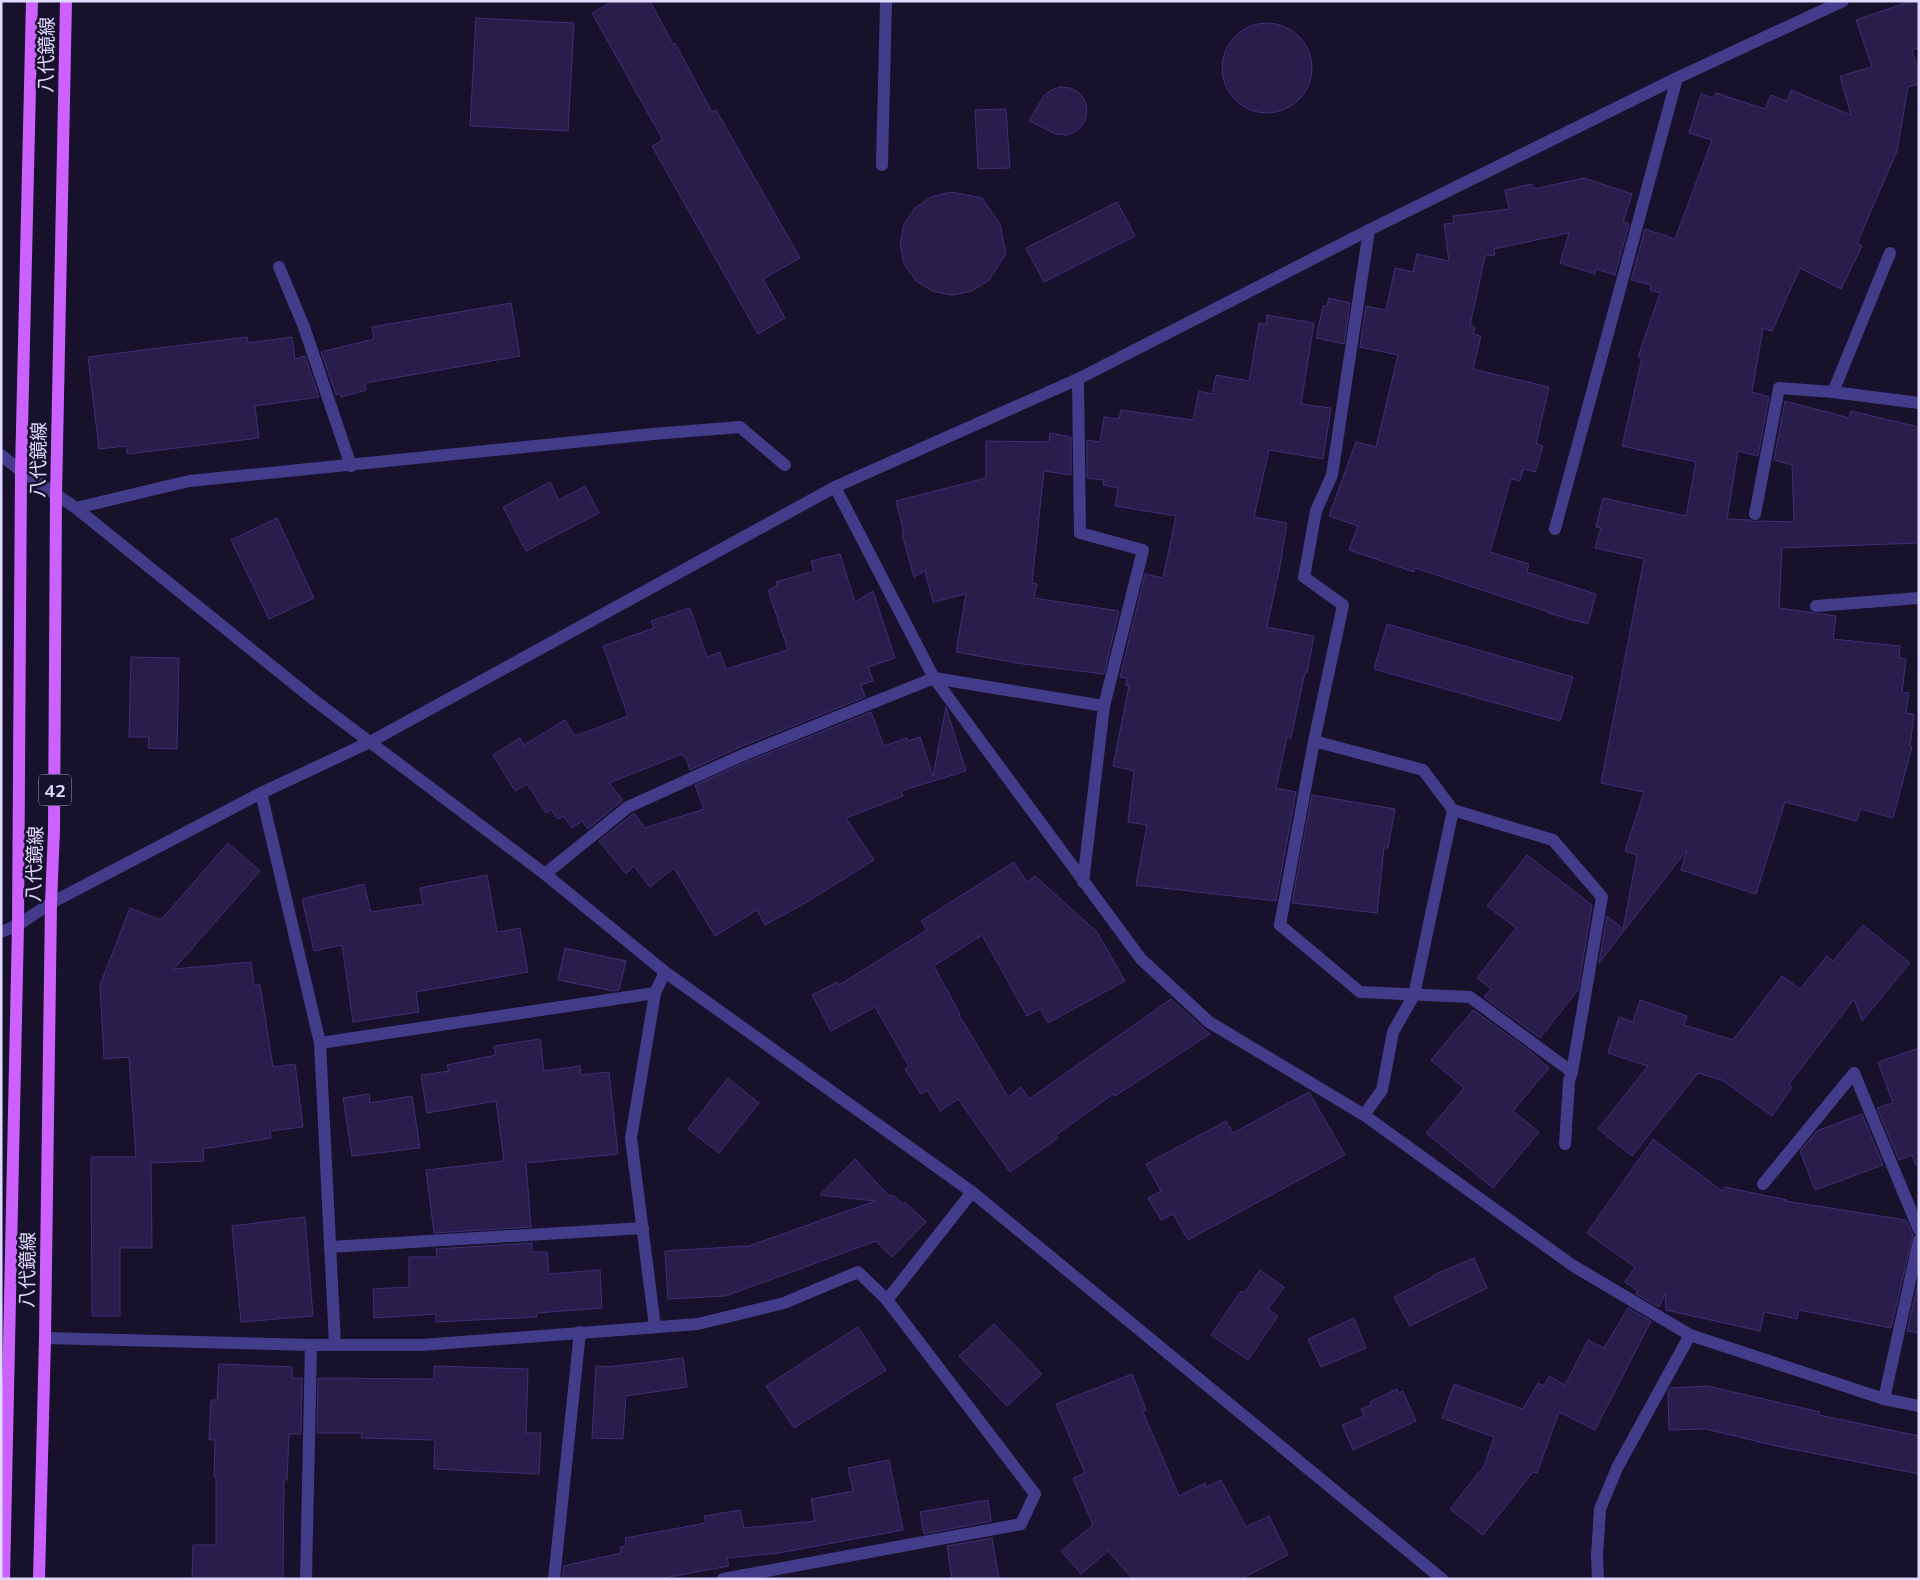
<svg xmlns="http://www.w3.org/2000/svg" width="1920" height="1580" viewBox="0 0 1920 1580" font-family="Mulish,'Noto Sans JP',sans-serif">
  <style>
    .building { fill: #291d4c; stroke: #412e78 }
    .lines { fill: none; stroke-linecap: round; stroke-linejoin: round }
    .service { stroke: #433c8a; stroke-width: 12 }
    .minor { stroke: #433c8a; stroke-width: 12 }
    .tertiary { stroke: #433c8a; stroke-width: 12 }
    .primary { stroke: #cd61ff; stroke-width: 12 }
    .labels { text-anchor: middle; dominant-baseline: central; stroke-width: 5; stroke-linejoin: round; paint-order: stroke }
    .shield { fill: #17112b; stroke: #a49ebf; stroke-width: 1 }
    .shield-label { font-size: 18px; font-weight: bold; fill: #e1daff }
    .street-label { font-size: 19px; fill: #e1daff; stroke: #17112b }
  </style>
  <rect width="100%" height="100%" fill="#17112b"/>
  <g class="building">
    <path d="M 613,1 L 650,1 L 673,44 L 675,43 L 712,112 L 716,110 L 800,258 L 763,279 L 785,318 L 758,334 L 652,146 L 663,140 L 592,13 Z"/>
    <path d="M 1911,1 L 1919,1 L 1919,48 L 1912,50 L 1919,75 L 1919,84 L 1908,87 L 1897,151 L 1857,243 L 1862,246 L 1841,289 L 1800,268 L 1772,331 L 1763,328 L 1752,392 L 1769,397 L 1758,456 L 1738,451 L 1727,519 L 1750,520 L 1754,522 L 1759,521 L 1794,522 L 1792,465 L 1774,460 L 1785,401 L 1849,418 L 1851,411 L 1919,427 L 1919,543 L 1782,548 L 1779,608 L 1836,616 L 1833,639 L 1900,646 L 1899,658 L 1906,659 L 1902,692 L 1909,693 L 1906,713 L 1914,714 L 1910,747 L 1912,747 L 1893,818 L 1860,809 L 1857,821 L 1785,802 L 1756,894 L 1681,870 L 1687,850 L 1599,963 L 1607,916 L 1623,929 L 1637,855 L 1625,851 L 1644,792 L 1601,783 L 1644,559 L 1595,548 L 1601,528 L 1596,527 L 1603,498 L 1686,516 L 1696,462 L 1622,446 L 1642,358 L 1638,357 L 1660,293 L 1650,290 L 1651,285 L 1631,280 L 1645,229 L 1675,239 L 1712,140 L 1689,133 L 1701,94 L 1714,98 L 1716,93 L 1765,109 L 1771,95 L 1787,101 L 1791,90 L 1851,115 L 1840,76 L 1872,67 L 1856,20 Z"/>
    <path d="M 476,18 L 574,23 L 568,131 L 470,126 Z"/>
    <circle cx="1267" cy="68" r="45"/>
    <path d="M 1060,87 L 1070,88 L 1078,92 L 1084,99 L 1087,108 L 1086,118 L 1082,126 L 1075,132 L 1066,135 L 1056,134 L 1029,121 L 1044,96 L 1051,90 Z"/>
    <path d="M 1006,109 L 1010,168 L 978,169 L 975,110 Z"/>
    <path d="M 1584,178 L 1632,194 L 1623,222 L 1629,224 L 1615,275 L 1596,269 L 1595,274 L 1560,263 L 1569,233 L 1494,249 L 1495,255 L 1485,256 L 1470,326 L 1475,327 L 1473,334 L 1481,336 L 1473,369 L 1549,387 L 1536,444 L 1543,446 L 1535,472 L 1523,469 L 1520,481 L 1511,479 L 1490,552 L 1529,564 L 1527,572 L 1596,594 L 1588,624 L 1548,613 L 1549,612 L 1415,568 L 1414,572 L 1349,550 L 1358,526 L 1329,516 L 1356,442 L 1376,447 L 1398,355 L 1360,347 L 1366,306 L 1386,310 L 1395,268 L 1413,272 L 1417,254 L 1449,261 L 1444,224 L 1454,223 L 1453,216 L 1509,209 L 1505,190 L 1532,184 L 1534,189 Z"/>
    <path d="M 951,192 L 982,198 L 1000,224 L 1006,254 L 989,280 L 972,291 L 952,295 L 932,291 L 916,281 L 904,264 L 900,244 L 904,224 L 915,208 L 931,197 Z"/>
    <path d="M 1117,202 L 1135,236 L 1044,282 L 1026,248 Z"/>
    <path d="M 1329,298 L 1350,303 L 1344,344 L 1316,338 L 1323,306 L 1327,306 Z"/>
    <path d="M 511,303 L 520,356 L 365,383 L 366,390 L 341,397 L 340,394 L 336,395 L 321,352 L 374,339 L 372,327 Z"/>
    <path d="M 1267,315 L 1314,323 L 1301,404 L 1331,408 L 1323,459 L 1269,450 L 1254,517 L 1287,523 L 1279,571 L 1267,627 L 1314,636 L 1307,673 L 1305,672 L 1291,738 L 1287,737 L 1276,788 L 1296,792 L 1276,901 L 1136,885 L 1147,825 L 1128,822 L 1134,771 L 1113,766 L 1129,686 L 1126,685 L 1127,678 L 1120,677 L 1145,574 L 1163,578 L 1176,516 L 1115,506 L 1118,488 L 1103,485 L 1104,480 L 1087,478 L 1087,440 L 1100,442 L 1104,417 L 1119,419 L 1121,410 L 1193,420 L 1199,391 L 1212,394 L 1216,375 L 1249,381 L 1259,323 L 1266,325 Z"/>
    <path d="M 247,337 L 248,343 L 292,337 L 295,359 L 305,356 L 319,397 L 255,406 L 259,438 L 127,454 L 126,446 L 99,449 L 88,357 Z"/>
    <path d="M 1050,433 L 1071,437 L 1071,475 L 1044,471 L 1032,583 L 1037,584 L 1034,598 L 1119,611 L 1104,674 L 1023,664 L 956,652 L 966,594 L 933,602 L 925,571 L 914,577 L 902,534 L 904,534 L 896,501 L 986,478 L 986,441 L 1049,442 Z"/>
    <path d="M 550,482 L 559,500 L 585,486 L 599,513 L 526,551 L 503,507 Z"/>
    <path d="M 277,518 L 314,598 L 269,619 L 231,540 Z"/>
    <path d="M 840,554 L 855,602 L 873,591 L 895,658 L 868,667 L 873,681 L 861,685 L 865,697 L 740,747 L 690,770 L 685,756 L 683,756 L 682,754 L 609,783 L 623,800 L 588,829 L 582,821 L 572,828 L 563,816 L 558,819 L 551,810 L 546,813 L 527,784 L 515,791 L 493,755 L 520,738 L 524,745 L 565,720 L 575,736 L 628,716 L 603,646 L 654,628 L 651,621 L 690,608 L 707,657 L 720,652 L 726,669 L 788,650 L 768,590 L 777,586 L 776,582 L 814,571 L 811,561 Z"/>
    <path d="M 1387,624 L 1573,677 L 1560,721 L 1374,669 Z"/>
    <path d="M 131,657 L 179,658 L 177,749 L 148,748 L 149,737 L 129,737 Z"/>
    <path d="M 946,707 L 966,771 L 901,791 L 903,796 L 846,818 L 874,860 L 807,902 L 765,925 L 757,910 L 715,936 L 674,868 L 650,887 L 634,866 L 626,874 L 599,841 L 634,813 L 645,828 L 704,809 L 695,785 L 746,762 L 871,712 L 884,746 L 907,738 L 908,741 L 920,737 L 933,776 Z"/>
    <path d="M 1312,795 L 1395,809 L 1388,848 L 1384,848 L 1377,913 L 1292,903 Z"/>
    <path d="M 228,843 L 260,871 L 174,969 L 251,962 L 254,985 L 260,985 L 273,1067 L 295,1064 L 303,1127 L 270,1131 L 271,1138 L 203,1149 L 204,1161 L 151,1163 L 152,1248 L 120,1248 L 120,1316 L 92,1316 L 91,1157 L 136,1157 L 129,1057 L 104,1059 L 100,985 L 130,908 L 161,920 Z"/>
    <path d="M 1527,855 L 1592,905 L 1578,990 L 1540,1038 L 1484,997 L 1491,989 L 1477,978 L 1516,928 L 1487,906 Z"/>
    <path d="M 1014,862 L 1027,882 L 1035,876 L 1097,932 L 1125,981 L 1048,1023 L 1040,1009 L 1027,1016 L 982,935 L 934,966 L 960,1014 L 959,1015 L 1008,1097 L 1021,1087 L 1029,1099 L 1171,999 L 1210,1034 L 1115,1096 L 1113,1094 L 1056,1135 L 1058,1138 L 1010,1172 L 958,1099 L 940,1111 L 927,1090 L 921,1094 L 905,1069 L 909,1066 L 875,1007 L 831,1031 L 812,995 L 837,982 L 839,985 L 927,930 L 921,921 Z"/>
    <path d="M 487,875 L 497,932 L 520,928 L 528,972 L 416,992 L 419,1012 L 353,1022 L 342,945 L 314,951 L 302,899 L 364,884 L 371,912 L 423,904 L 420,888 Z"/>
    <path d="M 1863,925 L 1910,963 L 1862,1021 L 1854,999 L 1789,1084 L 1792,1087 L 1772,1116 L 1722,1080 L 1698,1073 L 1632,1156 L 1598,1129 L 1648,1066 L 1608,1053 L 1619,1017 L 1633,1022 L 1640,1000 L 1687,1016 L 1684,1025 L 1733,1040 L 1782,976 L 1800,989 L 1827,956 L 1833,961 Z"/>
    <path d="M 565,948 L 626,961 L 619,990 L 613,991 L 558,980 Z"/>
    <path d="M 1473,1010 L 1530,1051 L 1549,1068 L 1513,1111 L 1539,1132 L 1493,1188 L 1426,1133 L 1464,1088 L 1431,1060 Z"/>
    <path d="M 540,1039 L 544,1071 L 580,1066 L 581,1075 L 609,1072 L 618,1154 L 526,1163 L 531,1227 L 434,1233 L 426,1170 L 504,1161 L 496,1101 L 427,1113 L 421,1075 L 449,1071 L 447,1065 L 496,1055 L 494,1046 Z"/>
    <path d="M 1919,1048 L 1919,1165 L 1916,1165 L 1912,1155 L 1899,1160 L 1877,1108 L 1893,1103 L 1878,1062 Z"/>
    <path d="M 728,1078 L 759,1103 L 719,1153 L 688,1129 Z"/>
    <path d="M 1309,1092 L 1345,1155 L 1188,1240 L 1173,1214 L 1161,1220 L 1148,1198 L 1161,1191 L 1146,1164 L 1226,1121 L 1233,1133 Z"/>
    <path d="M 369,1094 L 370,1103 L 412,1096 L 420,1148 L 352,1156 L 343,1098 Z"/>
    <path d="M 1862,1114 L 1883,1165 L 1815,1190 L 1800,1151 L 1817,1131 Z"/>
    <path d="M 1653,1139 L 1722,1191 L 1725,1187 L 1787,1200 L 1785,1201 L 1906,1220 L 1913,1235 L 1891,1328 L 1799,1310 L 1797,1319 L 1764,1312 L 1760,1331 L 1666,1310 L 1665,1294 L 1659,1307 L 1636,1294 L 1638,1291 L 1625,1282 L 1635,1267 L 1587,1233 Z"/>
    <path d="M 855,1159 L 889,1196 L 893,1195 L 903,1204 L 905,1202 L 926,1222 L 892,1257 L 876,1241 L 726,1296 L 668,1299 L 665,1251 L 746,1246 L 746,1247 L 875,1201 L 820,1195 Z"/>
    <path d="M 305,1217 L 313,1316 L 241,1322 L 232,1226 Z"/>
    <path d="M 532,1243 L 532,1252 L 547,1252 L 549,1274 L 600,1270 L 602,1308 L 537,1313 L 537,1317 L 436,1322 L 436,1314 L 374,1318 L 373,1289 L 409,1287 L 409,1257 L 437,1257 L 436,1249 Z"/>
    <path d="M 1474,1258 L 1487,1288 L 1410,1326 L 1394,1297 L 1433,1277 L 1433,1275 Z"/>
    <path d="M 1260,1270 L 1284,1287 L 1268,1309 L 1278,1316 L 1248,1360 L 1211,1335 L 1241,1291 L 1244,1293 Z"/>
    <path d="M 1919,1279 L 1919,1333 L 1907,1331 Z"/>
    <path d="M 1628,1308 L 1651,1321 L 1595,1430 L 1559,1412 L 1537,1473 L 1533,1472 L 1483,1535 L 1450,1509 L 1484,1466 L 1494,1437 L 1442,1418 L 1454,1384 L 1523,1409 L 1538,1383 L 1544,1386 L 1549,1376 L 1565,1385 L 1588,1340 L 1604,1348 Z"/>
    <path d="M 1354,1318 L 1366,1348 L 1321,1367 L 1308,1339 Z"/>
    <path d="M 994,1324 L 1042,1374 L 1007,1406 L 959,1356 Z"/>
    <path d="M 858,1327 L 886,1370 L 794,1428 L 766,1386 Z"/>
    <path d="M 683,1358 L 687,1387 L 626,1396 L 623,1439 L 592,1438 L 596,1366 L 608,1367 Z"/>
    <path d="M 219,1364 L 292,1367 L 292,1378 L 302,1378 L 301,1434 L 289,1434 L 287,1480 L 284,1480 L 283,1579 L 192,1579 L 193,1545 L 216,1545 L 216,1477 L 214,1476 L 215,1440 L 209,1440 L 211,1400 L 217,1400 Z"/>
    <path d="M 434,1366 L 528,1369 L 526,1433 L 541,1433 L 539,1474 L 434,1469 L 435,1440 L 361,1438 L 362,1433 L 317,1433 L 318,1378 L 434,1379 Z"/>
    <path d="M 1132,1374 L 1146,1410 L 1143,1412 L 1179,1496 L 1205,1483 L 1206,1487 L 1221,1480 L 1246,1527 L 1269,1516 L 1288,1555 L 1241,1579 L 1133,1579 L 1108,1551 L 1081,1574 L 1061,1551 L 1093,1525 L 1073,1478 L 1085,1473 L 1056,1404 Z"/>
    <path d="M 1707,1386 L 1820,1412 L 1819,1415 L 1919,1436 L 1919,1474 L 1776,1446 L 1706,1429 L 1669,1430 L 1668,1392 L 1670,1388 Z"/>
    <path d="M 1397,1389 L 1399,1393 L 1403,1391 L 1416,1421 L 1353,1450 L 1342,1425 L 1364,1416 L 1361,1409 L 1371,1405 L 1370,1402 Z"/>
    <path d="M 889,1460 L 903,1530 L 779,1553 L 727,1558 L 729,1566 L 658,1579 L 562,1579 L 564,1566 L 621,1553 L 620,1547 L 626,1546 L 625,1538 L 706,1523 L 704,1516 L 740,1510 L 744,1528 L 815,1521 L 811,1499 L 853,1491 L 848,1468 Z"/>
    <path d="M 988,1500 L 991,1521 L 924,1534 L 920,1512 Z"/>
    <path d="M 992,1538 L 999,1579 L 952,1579 L 947,1546 Z"/>
  </g>
  <g class="lines">
    <g class="service">
      <path d="M 882,165 L 886,1"/>
      <path d="M 1314,741 L 1423,770 L 1453,810 L 1553,840 L 1602,897 L 1572,1072 L 1569,1081 L 1565,1144"/>
      <path d="M 1280,925 L 1360,992 L 1470,997 L 1572,1072"/>
      <path d="M 1364,1115 L 1382,1090 L 1393,1032 L 1414,995 L 1453,810"/>
      <path d="M 1598,1579 L 1597,1556 L 1600,1509 L 1617,1468 L 1690,1335"/>
    </g>
    <g class="minor">
      <path d="M 1890,253 L 1833,392 L 1919,403"/>
      <path d="M 279,267 L 304,327 L 351,466"/>
      <path d="M 1078,379 L 1080,533 L 1143,550 L 1104,706 L 1083,882"/>
      <path d="M 835,487 L 934,678 L 1141,959 L 1209,1022 L 1364,1115 L 1572,1265 L 1690,1335 L 1884,1399 L 1919,1406"/>
      <path d="M 76,508 L 189,481 L 653,434 L 740,427 L 785,465"/>
      <path d="M 1755,514 L 1779,388 L 1833,392"/>
      <path d="M 1555,529 L 1677,78"/>
      <path d="M 1816,606 L 1919,598"/>
      <path d="M 261,793 L 320,1043 L 335,1344"/>
      <path d="M 545,874 L 628,807 L 743,755 L 934,678 L 1104,706"/>
      <path d="M 1280,925 L 1314,741 L 1343,605 L 1304,577 L 1316,511 L 1332,475 L 1369,230"/>
      <path d="M 1,932 L 18,925 L 51,903 L 261,793 L 370,742 L 835,487 L 1078,379 L 1369,230 L 1677,78 L 1843,1"/>
      <path d="M 320,1043 L 655,993"/>
      <path d="M 1763,1184 L 1854,1073 L 1919,1230"/>
      <path d="M 330,1247 L 643,1228"/>
      <path d="M 655,1327 L 631,1138 L 655,993 L 665,972"/>
      <path d="M 45,1338 L 311,1345 L 422,1345 L 698,1324 L 784,1303 L 858,1272 L 887,1300 L 972,1192"/>
      <path d="M 1884,1399 L 1919,1240"/>
      <path d="M 306,1579 L 311,1345"/>
      <path d="M 554,1579 L 580,1332"/>
      <path d="M 723,1579 L 1021,1524 L 1035,1494 L 887,1300"/>
    </g>
    <path class="tertiary" d="M 1,455 L 21,471 L 76,508 L 314,700 L 545,874 L 665,972 L 972,1192 L 1442,1579"/>
    <g class="primary">
      <path d="M 4,1579 L 18,925 L 21,471 L 32,1"/>
      <path d="M 39,1579 L 45,1338 L 51,903 L 54,830 L 56,496 L 66,1"/>
    </g>
  </g>
  <g class="labels">
    <rect class="shield" x="39" y="774.5" width="32" height="31" rx="4"/>
    <g class="shield-label">
      <text x="55" y="790">42</text>
    </g>
    <g class="street-label">
      <text transform="translate(46 55) rotate(-89)">八代鏡線</text>
      <text transform="translate(38 460) rotate(-89)">八代鏡線</text>
      <text transform="translate(34 864) rotate(-88)">八代鏡線</text>
      <text transform="translate(27 1270) rotate(-89)">八代鏡線</text>
    </g>
  </g>
  <rect width="1920" height="1580" fill="none" stroke="#e1daff" stroke-width="5"/>
</svg>
